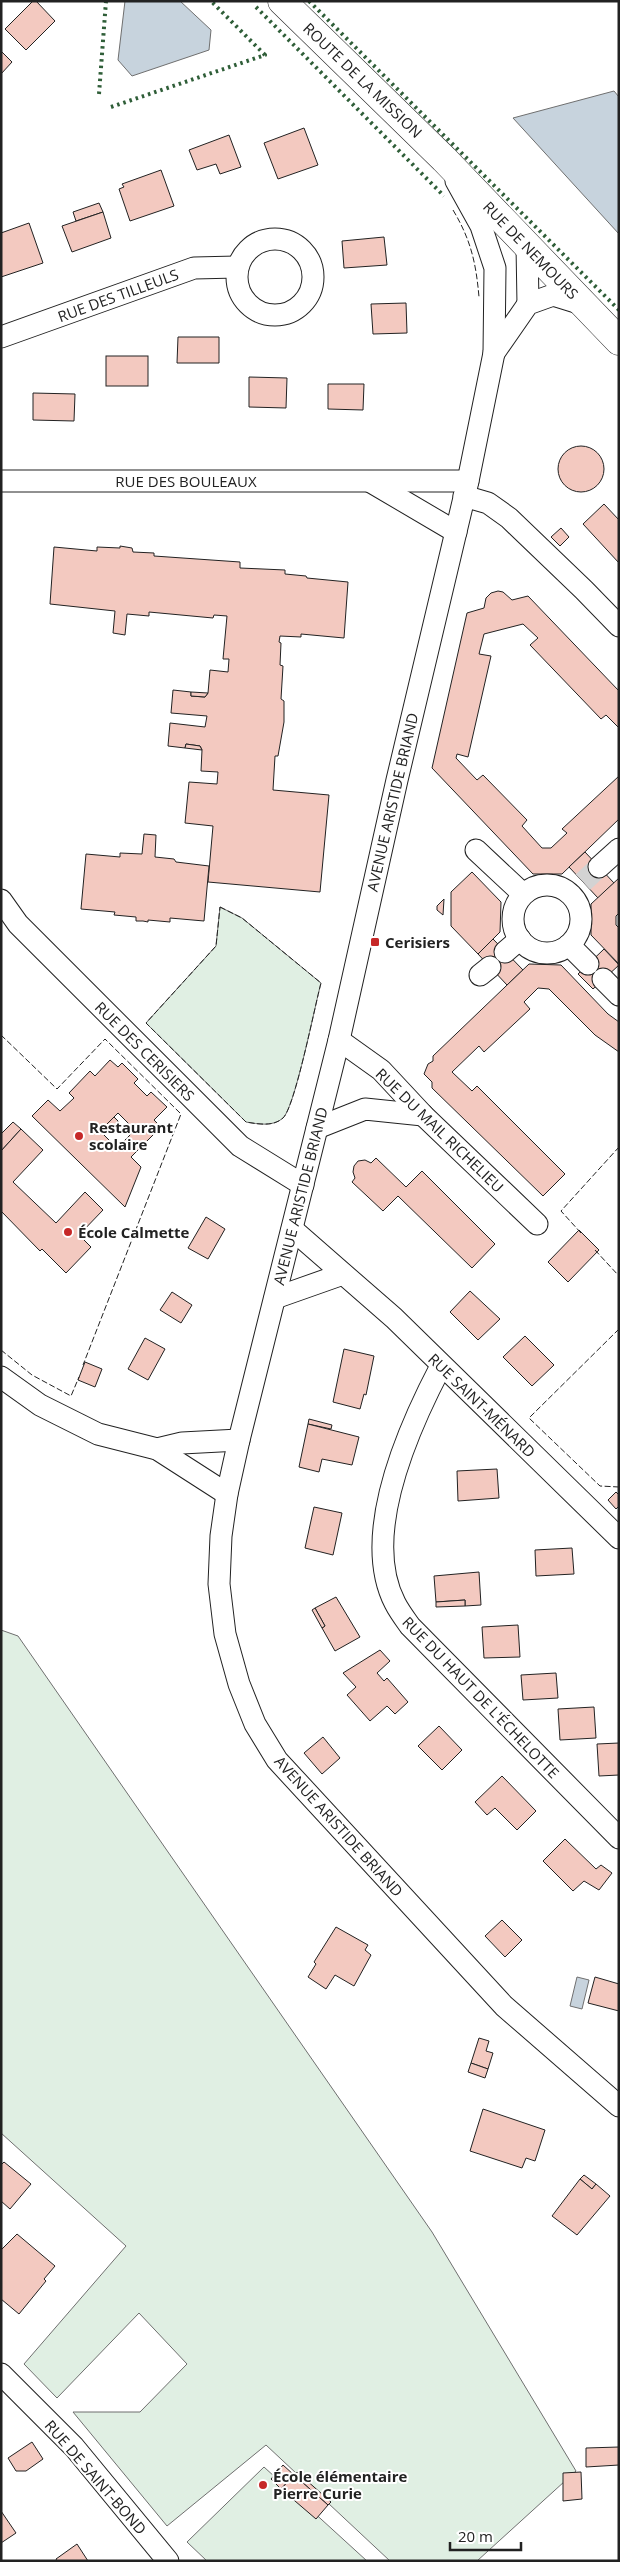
<svg xmlns="http://www.w3.org/2000/svg" width="620" height="2562" viewBox="0 0 620 2562" font-family="'Open Sans',sans-serif">
  <style>
    .green { fill: #e0efe3; stroke: #6f6f6f }
    .water { fill: #c7d3dd; stroke: #6f6f6f }
    .building { fill: #f3c9c0; stroke: #222; fill-rule: evenodd }
    .lines { fill: none; stroke-linecap: round; stroke-linejoin: round }
    .street-tunnel { stroke: #d3d3d3; stroke-width: 21; stroke-dasharray: 21 11; stroke-linecap: butt }
    .street-casing { stroke: #222; stroke-width: 23 }
    .primary-casing { stroke: #222; stroke-width: 29 }
    .street { stroke: #fff; stroke-width: 21 }
    .primary { stroke: #fff; stroke-width: 28 }
    .hedge { stroke: #2f5e38; stroke-width: 4; stroke-dasharray: 2.5 4; stroke-linecap: butt }
    .fence { stroke: #222; stroke-width: 1; stroke-dasharray: 6 2.5; stroke-linecap: butt }
    .poi-dot { fill: #c62828; stroke: #fff; stroke-width: 2 }
    .labels { text-anchor: middle; dominant-baseline: central; stroke-width: 4; stroke-linejoin: round; paint-order: stroke }
    .street-label { font-size: 15px; fill: #222; stroke: #fff }
    .poi-label { font-size: 15px; font-weight: bold; fill: #222; stroke: #fff; text-anchor: start }
  </style>
  <rect width="100%" height="100%" fill="#fff"/>
  <g class="green">
    <path d="M 220,907 L 242,918 L 321,983 C 315,1005 295,1107 283,1118 C 273,1127 258,1124 246,1122 L 146,1023 L 216,946 Z"/>
    <path d="M 1,1630 L 18,1636 L 432,2232 L 576,2471 L 477,2561 L 390,2561 L 266,2445 L 167,2526 L 73,2412 L 140,2412 L 187,2364 L 139,2313 L 57,2398 L 24,2364 L 126,2246 L 1,2133 Z"/>
    <path d="M 264,2467 L 367,2561 L 207,2561 L 187,2542 Z"/>
  </g>
  <g class="water">
    <path d="M 125,1 L 180,1 L 211,30 L 209,50 L 132,76 L 118,60 Z"/>
    <path d="M 614,91 L 619,97 L 619,234 L 513,118 Z"/>
    <path d="M 577,1977 L 589,1980 L 582,2009 L 570,2006 Z"/>
  </g>
  <g class="building">
    <path d="M 33,1 L 36,1 L 55,21 L 26,50 L 5,29 Z"/>
    <path d="M 1,51 L 12,62 L 1,74 Z"/>
    <path d="M 304,128 L 318,165 L 278,179 L 264,143 Z"/>
    <path d="M 229,135 L 241,167 L 220,174 L 216,164 L 197,170 L 189,150 Z"/>
    <path d="M 161,170 L 174,206 L 130,221 L 119,189 L 124,187 L 122,184 Z"/>
    <path d="M 99,203 L 103,212 L 76,221 L 73,212 Z"/>
    <path d="M 103,212 L 111,238 L 72,252 L 62,226 Z"/>
    <path d="M 29,223 L 43,263 L 1,277 L 1,233 Z"/>
    <path d="M 384,237 L 387,265 L 344,268 L 342,241 Z"/>
    <path d="M 406,303 L 407,333 L 373,334 L 371,304 Z"/>
    <path d="M 178,337 L 219,337 L 219,363 L 177,363 Z"/>
    <rect x="106" y="356" width="42" height="30"/>
    <path d="M 249,377 L 287,378 L 286,408 L 249,407 Z"/>
    <path d="M 328,384 L 364,384 L 363,410 L 328,409 Z"/>
    <path d="M 33,393 L 75,394 L 74,421 L 33,420 Z"/>
    <circle cx="581" cy="469" r="23"/>
    <path d="M 604,504 L 619,520 L 619,563 L 583,524 Z"/>
    <path d="M 561,528 L 569,537 L 560,546 L 551,537 Z"/>
    <path d="M 120,546 L 132,548 L 133,552 L 154,553 L 154,556 L 240,562 L 240,568 L 285,570 L 285,574 L 306,576 L 307,578 L 348,582 L 344,638 L 301,634 L 301,637 L 280,636 L 279,642 L 281,643 L 280,665 L 283,666 L 281,699 L 284,701 L 284,722 L 278,756 L 275,756 L 273,790 L 329,795 L 320,892 L 208,882 L 213,826 L 185,823 L 189,782 L 217,784 L 218,772 L 201,771 L 202,750 L 200,746 L 186,744 L 185,748 L 168,746 L 170,723 L 205,727 L 207,716 L 171,713 L 173,690 L 191,692 L 191,696 L 205,697 L 208,693 L 210,670 L 228,672 L 229,659 L 223,659 L 227,616 L 214,615 L 213,618 L 149,612 L 149,616 L 127,614 L 125,635 L 113,633 L 115,611 L 50,604 L 54,547 L 97,551 L 97,547 L 120,548 Z"/>
    <path d="M 498,591 L 503,592 L 512,600 L 528,596 L 619,691 L 619,728 L 606,715 L 601,719 L 530,645 L 538,638 L 523,624 L 484,634 L 479,654 L 491,656 L 468,757 L 457,754 L 456,758 L 477,780 L 483,775 L 527,820 L 522,826 L 542,848 L 551,848 L 567,833 L 562,829 L 619,776 L 619,819 L 562,874 L 533,874 L 432,768 L 467,613 L 484,608 L 486,598 L 491,593 Z"/>
    <path d="M 191,692 L 208,693 L 205,697 L 191,696 Z"/>
    <path d="M 186,744 L 200,746 L 202,750 L 185,748 Z"/>
    <path d="M 144,834 L 156,835 L 155,857 L 174,859 L 176,862 L 209,866 L 204,921 L 170,918 L 170,922 L 148,920 L 148,922 L 143,921 L 136,921 L 136,917 L 114,915 L 115,912 L 81,909 L 86,854 L 120,857 L 120,853 L 142,854 Z"/>
    <path d="M 585,852 L 614,883 L 598,898 L 569,867 Z"/>
    <path d="M 472,872 L 501,902 L 500,932 L 478,954 L 451,926 L 451,892 Z"/>
    <path d="M 619,878 L 619,913 L 616,916 L 616,925 L 619,928 L 619,964 L 591,935 L 591,904 Z"/>
    <path d="M 444,899 L 443,915 L 437,910 L 437,906 Z"/>
    <path d="M 493,939 L 523,970 L 507,985 L 478,954 Z"/>
    <path d="M 604,949 L 619,965 L 593,989 L 578,974 Z"/>
    <path d="M 529,964 L 561,965 L 608,1014 L 619,1022 L 619,1052 L 595,1035 L 549,989 L 538,988 L 524,1002 L 530,1009 L 484,1052 L 479,1046 L 452,1072 L 472,1091 L 477,1086 L 565,1174 L 543,1196 L 432,1088 L 432,1082 L 424,1074 L 428,1064 L 433,1061 L 433,1056 Z"/>
    <path d="M 110,1060 L 118,1067 L 122,1063 L 138,1079 L 134,1083 L 147,1096 L 151,1092 L 167,1107 L 154,1120 L 161,1127 L 131,1157 L 141,1167 L 125,1207 L 32,1116 L 48,1100 L 60,1111 L 74,1098 L 69,1093 L 90,1071 L 95,1076 ZM 118,1113 L 135,1130 L 119,1146 L 111,1146 L 111,1142 L 100,1131 Z"/>
    <path d="M 114,1117 L 118,1121 L 118,1126 L 113,1131 L 108,1131 L 104,1127 Z"/>
    <path d="M 13,1122 L 21,1129 L 1,1151 L 1,1134 Z"/>
    <path d="M 21,1129 L 43,1150 L 13,1182 L 56,1223 L 85,1192 L 103,1210 L 79,1235 L 91,1247 L 66,1273 L 42,1249 L 40,1251 L 1,1211 L 1,1151 Z"/>
    <path d="M 376,1158 L 406,1187 L 422,1171 L 495,1244 L 472,1268 L 398,1196 L 383,1211 L 352,1182 L 355,1178 L 353,1172 L 354,1166 L 358,1161 L 365,1160 L 371,1163 Z"/>
    <path d="M 206,1217 L 225,1229 L 208,1259 L 188,1248 Z"/>
    <path d="M 579,1230 L 599,1250 L 568,1282 L 548,1262 Z"/>
    <path d="M 470,1291 L 500,1319 L 478,1340 L 450,1312 Z"/>
    <path d="M 172,1292 L 192,1305 L 181,1323 L 160,1310 Z"/>
    <path d="M 525,1336 L 554,1365 L 532,1386 L 503,1357 Z"/>
    <path d="M 145,1338 L 165,1349 L 148,1380 L 128,1369 Z"/>
    <path d="M 344,1349 L 374,1356 L 366,1395 L 364,1394 L 360,1409 L 333,1402 Z"/>
    <path d="M 85,1362 L 102,1369 L 95,1387 L 78,1380 Z"/>
    <path d="M 309,1419 L 332,1425 L 331,1429 L 308,1424 Z"/>
    <path d="M 308,1424 L 359,1437 L 352,1465 L 322,1459 L 319,1472 L 299,1467 Z"/>
    <path d="M 497,1469 L 499,1498 L 458,1501 L 457,1471 Z"/>
    <path d="M 616,1492 L 619,1495 L 619,1506 L 616,1509 L 608,1500 Z"/>
    <path d="M 314,1507 L 342,1513 L 333,1555 L 305,1548 Z"/>
    <path d="M 572,1548 L 574,1574 L 536,1576 L 535,1550 Z"/>
    <path d="M 479,1572 L 481,1605 L 465,1606 L 465,1600 L 436,1602 L 434,1576 Z"/>
    <path d="M 336,1597 L 360,1637 L 335,1651 L 322,1628 L 325,1626 L 315,1608 Z"/>
    <path d="M 465,1600 L 465,1606 L 436,1607 L 436,1602 Z"/>
    <path d="M 315,1608 L 325,1626 L 322,1628 L 312,1610 Z"/>
    <path d="M 518,1625 L 520,1657 L 484,1658 L 482,1627 Z"/>
    <path d="M 380,1650 L 390,1661 L 377,1673 L 384,1681 L 387,1678 L 408,1702 L 395,1714 L 387,1706 L 370,1721 L 347,1695 L 356,1687 L 343,1673 Z"/>
    <path d="M 556,1673 L 558,1698 L 523,1700 L 521,1675 Z"/>
    <path d="M 594,1707 L 596,1738 L 560,1740 L 558,1709 Z"/>
    <path d="M 439,1726 L 462,1750 L 442,1770 L 418,1746 Z"/>
    <path d="M 323,1737 L 340,1758 L 322,1774 L 304,1753 Z"/>
    <path d="M 619,1743 L 619,1775 L 599,1776 L 597,1744 Z"/>
    <path d="M 502,1776 L 536,1811 L 517,1830 L 495,1808 L 487,1815 L 475,1802 Z"/>
    <path d="M 565,1839 L 596,1869 L 601,1865 L 612,1873 L 599,1890 L 584,1881 L 573,1891 L 543,1861 Z"/>
    <path d="M 502,1920 L 522,1940 L 505,1957 L 485,1936 Z"/>
    <path d="M 336,1927 L 368,1945 L 365,1950 L 371,1955 L 354,1986 L 335,1975 L 326,1989 L 308,1977 L 316,1964 L 314,1962 Z"/>
    <path d="M 595,1977 L 619,1984 L 619,2011 L 588,2003 Z"/>
    <path d="M 479,2038 L 489,2041 L 486,2051 L 493,2053 L 488,2069 L 471,2063 Z"/>
    <path d="M 471,2063 L 488,2069 L 485,2078 L 468,2072 Z"/>
    <path d="M 483,2109 L 545,2130 L 535,2161 L 526,2158 L 522,2168 L 470,2151 Z"/>
    <path d="M 4,2162 L 31,2184 L 10,2209 L 1,2201 L 1,2165 Z"/>
    <path d="M 584,2175 L 596,2184 L 592,2189 L 580,2179 Z"/>
    <path d="M 580,2179 L 592,2189 L 596,2184 L 610,2196 L 577,2235 L 552,2216 Z"/>
    <path d="M 17,2234 L 55,2266 L 44,2279 L 46,2281 L 19,2314 L 1,2299 L 1,2250 Z"/>
    <path d="M 32,2442 L 43,2459 L 26,2471 L 16,2471 L 8,2458 Z"/>
    <path d="M 619,2447 L 619,2465 L 586,2467 L 586,2448 Z"/>
    <path d="M 283,2465 L 294,2475 L 281,2489 L 271,2479 Z"/>
    <path d="M 297,2472 L 331,2502 L 328,2505 L 294,2475 Z"/>
    <path d="M 581,2472 L 582,2499 L 563,2501 L 563,2473 Z"/>
    <path d="M 294,2475 L 328,2505 L 316,2519 L 281,2489 Z"/>
    <path d="M 1,2511 L 16,2533 L 1,2543 Z"/>
    <path d="M 77,2544 L 88,2561 L 57,2561 L 56,2559 Z"/>
  </g>
  <g class="lines">
    <path class="street-tunnel" d="M 583,882 L 599,867"/>
    <defs>
      <g id="street">
        <path d="M 456,181 L 481,226 L 495,268 L 494,353 L 468,481 L 397,780 L 339,1040 L 239,1440 L 227,1494 L 221,1536 L 219,1584 L 225,1634 L 239,1684 L 255,1724 L 277,1760 L 504,2006 L 619,2106"/>
        <circle cx="275" cy="277" r="38"/>
        <path d="M 527,246 L 528,304"/>
        <path d="M 1,337 L 194,268 L 237,267"/>
        <path d="M 494,353 L 528,304 L 553,295 L 582,304"/>
        <path d="M 1,481 L 468,481"/>
        <path d="M 371,482 L 456,532"/>
        <path d="M 464,496 L 488,503 L 509,518 L 584,590 L 619,626"/>
        <path d="M 476,850 L 523,894"/>
        <path d="M 599,867 L 619,849"/>
        <circle cx="547" cy="919" r="34"/>
        <path d="M 1,900 L 18,924 L 240,1146 L 303,1185"/>
        <path d="M 569,945 L 588,964"/>
        <path d="M 505,952 L 520,939"/>
        <path d="M 480,975 L 490,967"/>
        <path d="M 603,979 L 619,995"/>
        <path d="M 339,1040 L 381,1070 L 423,1115 L 537,1224"/>
        <path d="M 317,1128 L 365,1109 L 423,1115"/>
        <path d="M 292,1229 L 394,1318 L 619,1538"/>
        <path d="M 275,1298 L 343,1274"/>
        <path d="M 441,1366 C 409,1427 360,1535 395,1603 C 399,1611 405,1619 410,1626 L 619,1838"/>
        <path d="M 1,1377 L 40,1405 L 98,1434 L 157,1449 L 227,1494"/>
        <path d="M 157,1449 L 182,1443 L 239,1440"/>
        <path d="M 1,2374 L 74,2447 L 168,2561"/>
      </g>
      <path id="primary" d="M 282,1 L 444,159 L 619,341"/>
    </defs>
    <use href="#street" class="street-casing"/>
    <use href="#primary" class="primary-casing"/>
    <use href="#street" class="street"/>
    <use href="#primary" class="primary"/>
    <g class="hedge">
      <path d="M 309,1 L 619,310"/>
      <path d="M 256,7 L 444,196"/>
      <path d="M 99,94 L 106,1"/>
      <path d="M 111,107 L 265,55 L 211,1"/>
    </g>
    <g class="fence">
      <path d="M 453,210 C 471,240 476,263 479,297"/>
      <path d="M 220,907 L 242,918 L 321,983 C 315,1005 295,1107 283,1118 C 273,1127 258,1124 246,1122 L 146,1023 L 216,946 Z"/>
      <path d="M 1,1035 L 57,1089 L 105,1039 L 181,1114 L 83,1365"/>
      <path d="M 581,1233 L 561,1211 L 619,1147"/>
      <path d="M 595,1250 L 619,1276"/>
      <path d="M 619,1329 L 529,1418 L 600,1486 L 619,1487"/>
      <path d="M 1,1350 L 32,1375 L 71,1396 L 79,1377"/>
    </g>
  </g>
  <g class="poi-dot">
    <rect x="370" y="937" width="10" height="10" rx="2.5"/>
    <circle cx="79" cy="1136" r="5"/>
    <circle cx="68" cy="1232" r="5"/>
    <circle cx="263" cy="2485" r="5"/>
  </g>
  <g class="labels">
    <g class="street-label">
      <text transform="translate(363 80) rotate(44)">ROUTE DE LA MISSION</text>
      <text transform="translate(531 250) rotate(46)">RUE DE NEMOURS</text>
      <text transform="translate(118 295) rotate(-20)">RUE DES TILLEULS</text>
      <text x="186" y="481">RUE DES BOULEAUX</text>
      <text transform="translate(392 802) rotate(-77)">AVENUE ARISTIDE BRIAND</text>
      <text transform="translate(145 1051) rotate(45)">RUE DES CERISIERS</text>
      <text transform="translate(440 1130) rotate(44)">RUE DU MAIL RICHELIEU</text>
      <text transform="translate(300 1196) rotate(-76)">AVENUE ARISTIDE BRIAND</text>
      <text transform="translate(482 1405) rotate(44)">RUE SAINT-MÉNARD</text>
      <text transform="translate(481 1697) rotate(46)">RUE DU HAUT DE L'ÉCHELOTTE</text>
      <text transform="translate(339 1826) rotate(48)">AVENUE ARISTIDE BRIAND</text>
      <text transform="translate(96 2477) rotate(49)">RUE DE SAINT-BOND</text>
    </g>
    <g class="poi-label">
      <text x="385" y="942">Cerisiers</text>
      <text x="89" y="1127">Restaurant<tspan x="89" dy="17">scolaire</tspan></text>
      <text x="78" y="1232">École Calmette</text>
      <text x="273" y="2476">École élémentaire<tspan x="273" dy="17">Pierre Curie</tspan></text>
    </g>
  </g>
  <rect width="620" height="2562" fill="none" stroke="#222222" stroke-width="5"/>
  <path d="M450 2542v8h71v-8" fill="none" stroke="#222222" stroke-width="2.5"/>
  <text x="458" y="2542" font-size="15" fill="#222222" stroke="#ffffff" stroke-width="4" paint-order="stroke">20 m</text>
</svg>
